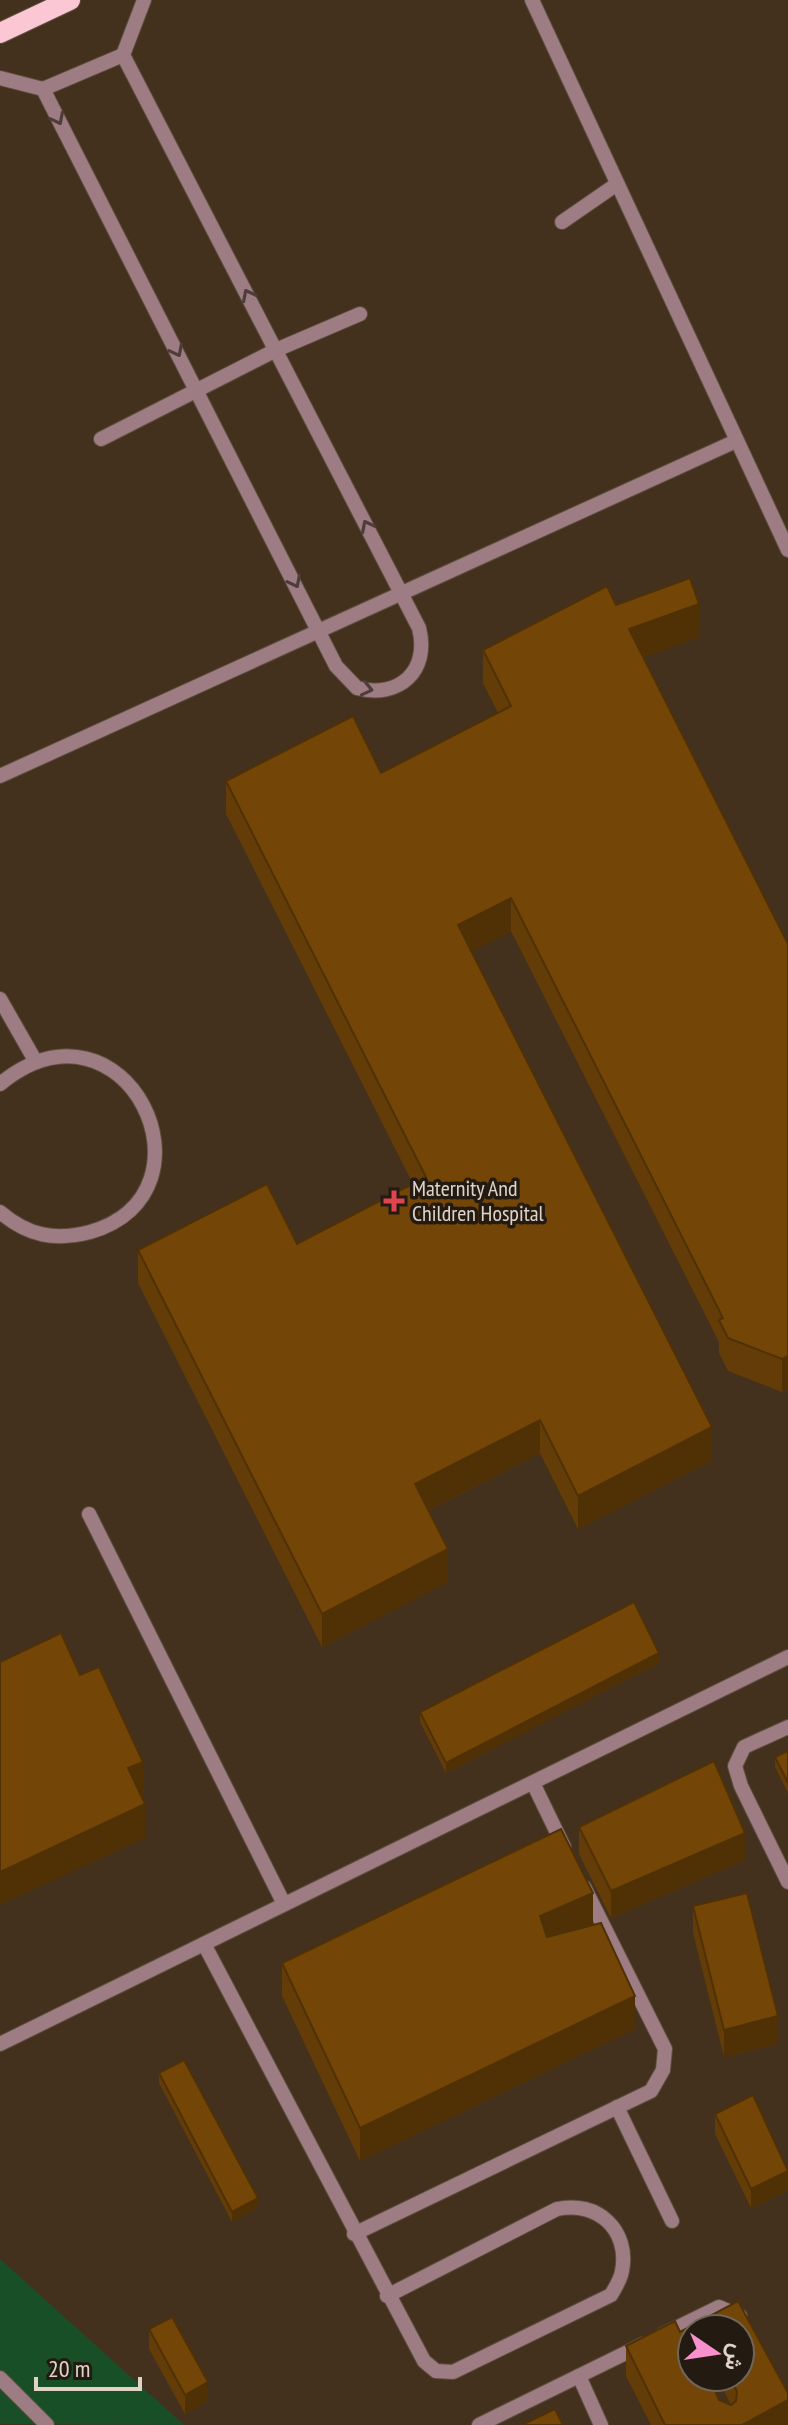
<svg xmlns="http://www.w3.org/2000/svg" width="788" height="2425" viewBox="0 0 788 2425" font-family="'PT Sans Narrow',Vazirmatn,sans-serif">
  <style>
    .green { fill: #194f27 }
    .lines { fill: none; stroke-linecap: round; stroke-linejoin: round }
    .lane-casing { stroke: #5f4e3d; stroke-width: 16 }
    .primary-casing { stroke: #5f4e3d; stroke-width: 22 }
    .lane { stroke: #9d7c84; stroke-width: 14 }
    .primary { stroke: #fcc7d4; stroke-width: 20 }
    .wall { fill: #633c07; fill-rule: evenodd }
    .shaded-wall { fill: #503106 }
    .building { fill: #734608; stroke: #503106; stroke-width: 2; fill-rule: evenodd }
    .oneway { stroke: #4e3d3a }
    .health-dot { fill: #e0444e; stroke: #231b12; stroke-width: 3 }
    .labels { text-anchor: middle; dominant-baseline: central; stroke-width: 7; stroke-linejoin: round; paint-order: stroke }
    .poi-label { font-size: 22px; fill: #e0d4c9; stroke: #231b12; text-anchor: start }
  </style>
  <rect width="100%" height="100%" fill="#43311e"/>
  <path class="green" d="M 0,2259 L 184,2425 L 0,2424 Z"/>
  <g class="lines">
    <defs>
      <g id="lane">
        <path d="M 532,0 L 788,550"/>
        <path d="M 0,78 L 43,89 L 336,666 L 357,688 C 399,699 430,671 419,628 L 123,55 L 144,0"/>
        <path d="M 43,89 L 123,55"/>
        <path d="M 562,222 L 617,184"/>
        <path d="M 101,439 L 276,350 L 360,314"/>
        <path d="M 0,776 L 736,441"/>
        <path d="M 0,999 L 36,1062"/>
        <path d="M 0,1084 C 125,982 226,1193 90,1232 C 55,1241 28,1236 0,1212"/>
        <path d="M 89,1514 L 284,1904"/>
        <path d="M 788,1727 L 744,1747 L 735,1766 L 741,1786 L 788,1882"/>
        <path d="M 533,1783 L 564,1847"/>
        <path d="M 204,1944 L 424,2361 L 436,2371 L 453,2372 L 611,2295 C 615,2288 621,2279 622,2271 C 630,2230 597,2200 557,2209 L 387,2296"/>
        <path d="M 0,2044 L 788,1657"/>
        <path d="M 617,2107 L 672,2221"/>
        <path d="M 354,2234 L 651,2091 L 663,2070 L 665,2049 L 584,1887"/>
        <path d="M 662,2335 L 719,2307 L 740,2316"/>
        <path d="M 579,2376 L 601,2425"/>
        <path d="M 0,2378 L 47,2425"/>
        <path d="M 479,2425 L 644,2344"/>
      </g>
      <path id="primary" d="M 0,33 L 70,0"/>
    </defs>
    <use href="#lane" class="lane-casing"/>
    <use href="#primary" class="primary-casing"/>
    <use href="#lane" class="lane"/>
    <use href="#primary" class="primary"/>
  </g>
  <g class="wall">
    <path d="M 616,605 L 699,637 L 643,657 L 788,944 L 788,1389 L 782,1392 L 728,1371 L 719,1353 L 719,1342 L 511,931 L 471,952 L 712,1461 L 578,1529 L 540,1453 L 429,1510 L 448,1582 L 322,1647 L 138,1283 L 138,1250 L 297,1244 L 413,1184 L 226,814 L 226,781 L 381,773 L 498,713 L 483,683 L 483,650 Z"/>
    <path d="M 659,1663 L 446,1773 L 420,1722 L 420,1712 Z"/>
    <path d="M 788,1751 L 788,1793 L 775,1767 L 775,1757 Z"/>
    <path d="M 579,1827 L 745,1860 L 611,1918 L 579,1854 Z"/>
    <path d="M 693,1906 L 778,2044 L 724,2057 L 693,1933 Z"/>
    <path d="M 593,1925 L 635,2029 L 360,2161 L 282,1996 L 282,1963 Z"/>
    <path d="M 159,2073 L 258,2208 L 232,2222 L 159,2083 Z"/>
    <path d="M 715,2114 L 788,2169 L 788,2190 L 751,2208 L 715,2134 Z"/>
    <path d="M 738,2301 L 788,2425 L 651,2425 L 626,2376 L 626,2346 L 680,2332 ZM 692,2329 L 740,2329 L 740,2377 L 718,2377 L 730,2404 L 719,2400 L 692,2377 Z"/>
    <path d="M 149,2329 L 208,2401 L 185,2414 L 149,2349 Z"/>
  </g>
  <g class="shaded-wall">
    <path d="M 699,604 L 699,637 L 629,663 L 629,629 Z"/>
    <path d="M 511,898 L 511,931 L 458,959 L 458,925 Z"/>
    <path d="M 788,1356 L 788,1389 L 782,1392 L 782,1359 Z"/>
    <path d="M 540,1420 L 540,1453 L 415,1517 L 415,1484 Z"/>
    <path d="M 712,1427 L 712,1461 L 578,1529 L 578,1496 Z"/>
    <path d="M 448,1549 L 448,1582 L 322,1647 L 322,1614 Z"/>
    <path d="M 659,1653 L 659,1663 L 446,1773 L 446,1763 Z"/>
    <path d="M 143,1762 L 143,1795 L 128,1802 L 128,1768 Z"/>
    <path d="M 145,1804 L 145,1838 L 0,1905 L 0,1872 Z"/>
    <path d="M 745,1833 L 745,1860 L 611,1918 L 611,1891 Z"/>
    <path d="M 593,1893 L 593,1926 L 540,1949 L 540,1916 Z"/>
    <path d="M 635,1996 L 635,2029 L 360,2161 L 360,2128 Z"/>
    <path d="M 778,2016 L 778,2044 L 724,2057 L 724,2030 Z"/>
    <path d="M 788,2171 L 788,2190 L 751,2208 L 751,2189 Z"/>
    <path d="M 258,2198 L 258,2208 L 232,2222 L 232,2212 Z"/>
    <path d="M 208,2382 L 208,2401 L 185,2414 L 185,2395 Z"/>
    <path d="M 788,2400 L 788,2425 L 742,2425 Z"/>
  </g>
  <g class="building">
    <path d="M 690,578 L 699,604 L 629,629 L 788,944 L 788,1356 L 782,1359 L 728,1338 L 719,1320 L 723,1318 L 511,898 L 458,925 L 712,1427 L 578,1496 L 540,1420 L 415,1484 L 448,1549 L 322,1614 L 138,1250 L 267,1184 L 297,1244 L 426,1177 L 226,781 L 353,716 L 381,773 L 511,706 L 483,650 L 607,586 L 616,605 Z"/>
    <path d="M 634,1602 L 659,1653 L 446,1763 L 420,1712 Z"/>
    <path d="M 61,1633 L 80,1675 L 99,1667 L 143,1762 L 128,1768 L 145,1804 L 0,1872 L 0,1662 Z"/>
    <path d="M 788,1751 L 788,1783 L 775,1757 Z"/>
    <path d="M 714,1761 L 745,1833 L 611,1891 L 579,1827 Z"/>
    <path d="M 561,1829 L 593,1893 L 540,1916 L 547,1937 L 601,1923 L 635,1996 L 360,2128 L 282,1963 Z"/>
    <path d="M 747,1893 L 778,2016 L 724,2030 L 693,1906 Z"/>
    <path d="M 184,2060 L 258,2198 L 232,2212 L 159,2073 Z"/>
    <path d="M 753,2095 L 788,2171 L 751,2189 L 715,2114 Z"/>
    <path d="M 738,2301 L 788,2393 L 788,2400 L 742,2425 L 665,2425 L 626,2346 L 675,2321 L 680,2332 ZM 692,2329 L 740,2329 L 740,2377 L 731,2377 L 737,2392 L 736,2401 L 731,2405 L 719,2400 L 709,2377 L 692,2377 Z"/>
    <path d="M 172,2317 L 208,2382 L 185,2395 L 149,2329 Z"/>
    <path d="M 555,2409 L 563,2425 L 522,2425 Z"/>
  </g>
  <defs><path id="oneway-chevron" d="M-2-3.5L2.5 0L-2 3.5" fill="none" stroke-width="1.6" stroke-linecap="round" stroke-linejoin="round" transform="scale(2)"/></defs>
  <g class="oneway">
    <use href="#oneway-chevron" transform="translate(58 119) rotate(63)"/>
    <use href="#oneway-chevron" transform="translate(248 295) rotate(-117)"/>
    <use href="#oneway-chevron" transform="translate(177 351) rotate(63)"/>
    <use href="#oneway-chevron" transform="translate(367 526) rotate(-117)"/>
    <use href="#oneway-chevron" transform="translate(295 582) rotate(63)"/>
    <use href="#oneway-chevron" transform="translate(367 689) rotate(13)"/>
  </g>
  <path class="health-dot" d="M390 1189h8v8h8v8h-8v8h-8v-8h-8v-8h8z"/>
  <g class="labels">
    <g class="poi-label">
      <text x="412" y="1188">Maternity And<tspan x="412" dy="25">Children Hospital</tspan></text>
    </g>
  </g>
  <g transform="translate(716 2353) rotate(103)"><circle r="38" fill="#231b12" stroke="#6f655b" stroke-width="2"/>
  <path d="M0-6L14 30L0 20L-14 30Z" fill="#f790cd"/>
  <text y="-12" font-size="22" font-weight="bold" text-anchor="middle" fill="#e0d4c9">ش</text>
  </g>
  <path d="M36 2377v12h104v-12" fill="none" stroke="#e0d4c9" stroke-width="4"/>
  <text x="48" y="2377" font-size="24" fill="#e0d4c9" stroke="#231b12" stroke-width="6" paint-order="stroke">20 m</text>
</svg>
